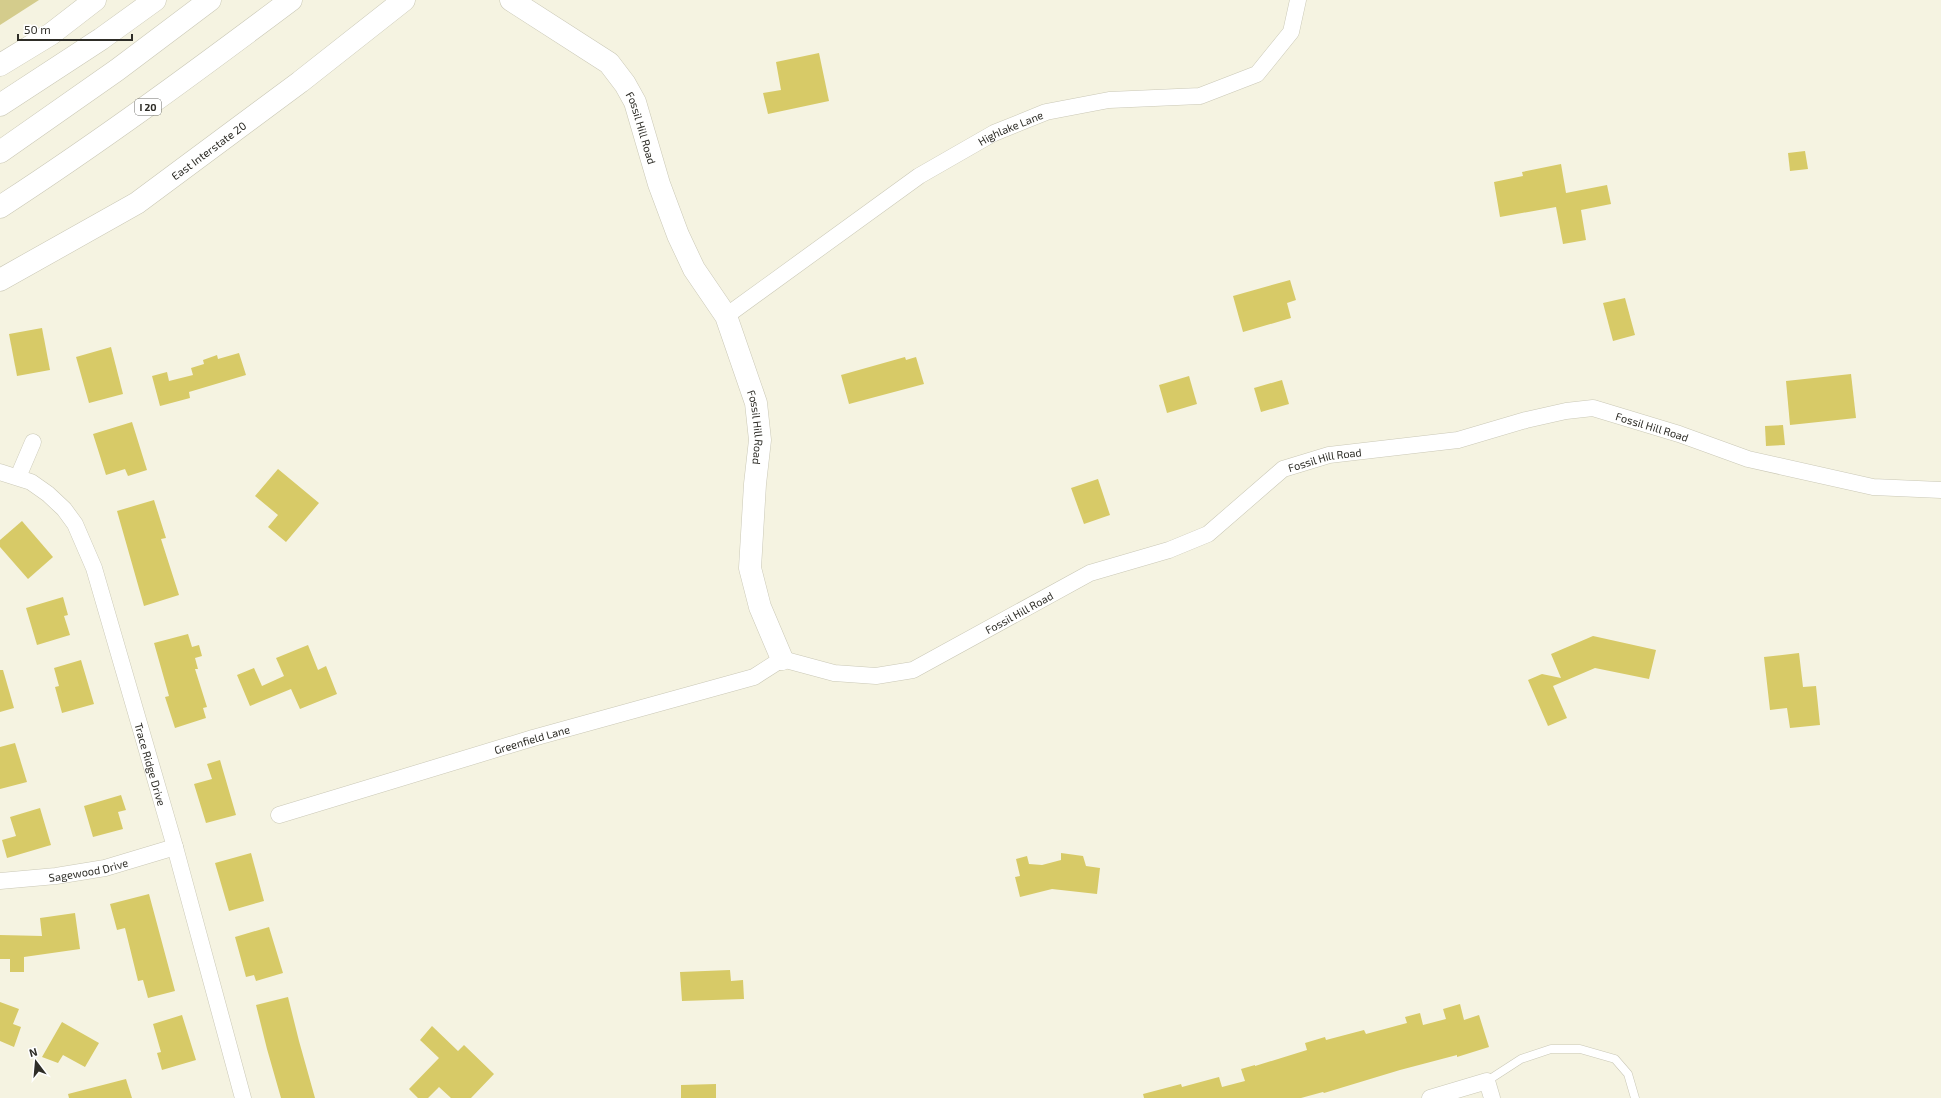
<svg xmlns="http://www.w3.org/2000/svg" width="1941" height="1098" viewBox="0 0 1941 1098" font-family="'Exo 2',sans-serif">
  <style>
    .green { fill: #d4cc8c }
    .building { fill: #d7ca67 }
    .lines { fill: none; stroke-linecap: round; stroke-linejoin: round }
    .lane-casing { stroke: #cac8b6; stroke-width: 9 }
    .street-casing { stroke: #cac8b6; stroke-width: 17 }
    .secondary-casing { stroke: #cac8b6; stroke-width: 23 }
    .highway-casing { stroke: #cac8b6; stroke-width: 23 }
    .lane { stroke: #fff; stroke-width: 8 }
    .street { stroke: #fff; stroke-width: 16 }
    .secondary { stroke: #fff; stroke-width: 22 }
    .highway { stroke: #fff; stroke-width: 22 }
    .labels { text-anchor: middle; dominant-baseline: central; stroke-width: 3.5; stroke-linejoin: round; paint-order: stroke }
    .shield { fill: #fff; stroke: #6d6c68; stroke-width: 1 }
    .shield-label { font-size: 10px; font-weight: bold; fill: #2e2d27 }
    .street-label { font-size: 11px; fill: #2e2d27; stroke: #fff }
  </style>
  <rect width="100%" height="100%" fill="#f5f3e1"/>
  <path class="green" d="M 0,0 L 39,0 L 0,25 Z"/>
  <g class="building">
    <path d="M 819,53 L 829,101 L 768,114 L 763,93 L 781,90 L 776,62 Z"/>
    <path d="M 1805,151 L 1808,169 L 1790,171 L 1788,153 Z"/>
    <path d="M 1561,164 L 1566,193 L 1607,185 L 1611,204 L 1581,210 L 1586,240 L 1563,244 L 1556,207 L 1500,217 L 1494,182 L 1523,176 L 1522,172 Z"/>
    <path d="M 1290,280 L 1296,300 L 1287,303 L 1291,318 L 1243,332 L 1233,296 Z"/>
    <path d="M 1625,298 L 1635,335 L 1613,341 L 1603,303 Z"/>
    <path d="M 42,328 L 50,370 L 17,376 L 9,334 Z"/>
    <path d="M 111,347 L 123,394 L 89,403 L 76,357 Z"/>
    <path d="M 239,353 L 246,375 L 189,392 L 190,398 L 160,406 L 152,376 L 167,372 L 169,381 L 193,375 L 191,368 L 204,364 L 203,360 L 217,355 L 218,359 Z"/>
    <path d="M 905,357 L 906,360 L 916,357 L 924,384 L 849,404 L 841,375 Z"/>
    <path d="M 1851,374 L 1856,418 L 1790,425 L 1786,381 Z"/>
    <path d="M 1189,376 L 1197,404 L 1167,413 L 1159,385 Z"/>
    <path d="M 1282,380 L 1289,404 L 1261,412 L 1254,388 Z"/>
    <path d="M 132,422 L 147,470 L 128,476 L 125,469 L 106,475 L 93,434 Z"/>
    <path d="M 1783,425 L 1785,445 L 1766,446 L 1765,426 Z"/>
    <path d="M 278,469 L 319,503 L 286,542 L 268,527 L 278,515 L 255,496 Z"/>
    <path d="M 1098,479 L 1110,515 L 1084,524 L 1071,488 Z"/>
    <path d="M 154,500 L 166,538 L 161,539 L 179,595 L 144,606 L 117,511 Z"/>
    <path d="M 22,521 L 53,557 L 28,579 L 0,547 L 0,540 Z"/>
    <path d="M 63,597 L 68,615 L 64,616 L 70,635 L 37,645 L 26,608 Z"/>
    <path d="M 188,634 L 192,647 L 199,645 L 202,656 L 195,658 L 198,669 L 195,669 L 207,707 L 203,708 L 206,718 L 175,728 L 165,697 L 169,696 L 154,643 Z"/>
    <path d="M 1593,636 L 1656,650 L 1649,679 L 1595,668 L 1553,686 L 1567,718 L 1548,726 L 1528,680 L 1542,674 L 1561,678 L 1551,654 Z"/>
    <path d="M 308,645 L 318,670 L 326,666 L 337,694 L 300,709 L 291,689 L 250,706 L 237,675 L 254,668 L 262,686 L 284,676 L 276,658 Z"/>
    <path d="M 1799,653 L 1803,687 L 1816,686 L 1820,725 L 1790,728 L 1787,708 L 1770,710 L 1764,657 Z"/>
    <path d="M 81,660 L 94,704 L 62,713 L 55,687 L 59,686 L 54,668 Z"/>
    <path d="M 0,670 L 3,670 L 14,708 L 0,712 Z"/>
    <path d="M 15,743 L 27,782 L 0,789 L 0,747 Z"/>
    <path d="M 220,760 L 236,815 L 206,823 L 194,784 L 212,779 L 207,764 Z"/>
    <path d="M 121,795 L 126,810 L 118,812 L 123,829 L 93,837 L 84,806 Z"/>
    <path d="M 40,808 L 51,845 L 7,858 L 2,840 L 16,836 L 10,817 Z"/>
    <path d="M 251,853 L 264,901 L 229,911 L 215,863 Z"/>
    <path d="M 1061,853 L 1083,856 L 1086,866 L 1100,868 L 1097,894 L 1052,889 L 1020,897 L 1015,877 L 1020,876 L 1016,859 L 1027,856 L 1029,864 L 1042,865 L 1061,860 Z"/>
    <path d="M 149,894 L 175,991 L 148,998 L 143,980 L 138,981 L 125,928 L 117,930 L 110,904 Z"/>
    <path d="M 75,913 L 80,949 L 24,957 L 24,972 L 10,972 L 10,959 L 0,959 L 0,935 L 42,936 L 40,918 Z"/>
    <path d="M 269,927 L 283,973 L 256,981 L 254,975 L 246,977 L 235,937 Z"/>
    <path d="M 730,970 L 731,981 L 743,980 L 744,999 L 682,1001 L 680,972 Z"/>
    <path d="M 288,997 L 299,1041 L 315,1098 L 281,1098 L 267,1049 L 256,1005 Z"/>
    <path d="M 0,1002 L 19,1009 L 13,1024 L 21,1027 L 14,1047 L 0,1041 Z"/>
    <path d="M 1460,1004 L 1464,1020 L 1479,1015 L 1489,1047 L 1457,1057 L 1457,1055 L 1400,1070 L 1324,1093 L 1323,1092 L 1301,1098 L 1144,1098 L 1143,1094 L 1181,1084 L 1182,1087 L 1219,1077 L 1222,1087 L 1245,1081 L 1241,1069 L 1255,1065 L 1255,1066 L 1307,1050 L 1305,1043 L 1325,1037 L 1326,1040 L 1364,1030 L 1366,1034 L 1407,1023 L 1405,1017 L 1420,1013 L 1423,1025 L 1446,1019 L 1443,1009 Z"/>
    <path d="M 182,1015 L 196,1060 L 162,1070 L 157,1053 L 161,1052 L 153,1024 Z"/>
    <path d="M 62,1022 L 99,1043 L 85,1067 L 63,1055 L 58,1063 L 42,1057 Z"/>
    <path d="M 432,1026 L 458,1051 L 464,1045 L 494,1074 L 471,1098 L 451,1098 L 439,1087 L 428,1098 L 418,1098 L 409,1089 L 439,1058 L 420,1040 Z"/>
    <path d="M 126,1079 L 132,1098 L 69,1098 L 68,1094 Z"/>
    <path d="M 716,1084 L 716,1098 L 681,1098 L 681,1085 Z"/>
  </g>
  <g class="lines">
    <defs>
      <path id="lane" d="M 1487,1081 L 1521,1059 L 1551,1049 L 1580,1049 L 1615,1059 L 1628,1074 L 1635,1098"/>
      <g id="street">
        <path id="s1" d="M 726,316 L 919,176 L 994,133 L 1046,112 L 1109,100 L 1200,96 L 1257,74 L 1291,32 L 1298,0"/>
        <path id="s2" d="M 0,472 L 31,482 L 48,494 L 64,509 L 75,524 L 94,568 L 175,847 L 243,1098"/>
        <path d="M 18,477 L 33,442"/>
        <path id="s3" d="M 279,815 L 533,738 L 754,677 L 782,659 L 834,673 L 876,676 L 913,670 L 1090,573 L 1169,550 L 1208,534 L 1283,469 L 1329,455 L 1458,440 L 1526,420 L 1566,411 L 1593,408 L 1679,434 L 1748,459 L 1873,487 L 1941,490"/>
        <path id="s4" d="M 0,881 L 56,876 L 105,868 L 175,847"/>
        <path d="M 1430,1098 L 1487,1081 L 1492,1098"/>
      </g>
      <g id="secondary">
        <path id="s5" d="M 511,0 L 609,63 L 625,84 L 635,102 L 659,184 L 678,235 L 694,269 L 726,316 L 756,403 L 760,440 L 755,484 L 750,568 L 760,607 L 782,659"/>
        <path d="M 0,65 L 51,34 L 95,0"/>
        <path id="s6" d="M 0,280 L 137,203 L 300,82 L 404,0"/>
      </g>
      <g id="highway">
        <path d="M 0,105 L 101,39 L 155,0"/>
        <path d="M 0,152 L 117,70 L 210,0"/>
        <path d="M 0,207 C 100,142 195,72 291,0"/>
      </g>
    </defs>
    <use href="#lane" class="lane-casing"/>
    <use href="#street" class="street-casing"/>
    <use href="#secondary" class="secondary-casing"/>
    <use href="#highway" class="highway-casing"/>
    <use href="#lane" class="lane"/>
    <use href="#street" class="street"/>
    <use href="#secondary" class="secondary"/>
    <use href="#highway" class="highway"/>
  </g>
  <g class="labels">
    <rect class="shield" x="135" y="99" width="26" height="16" rx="3"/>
    <g class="shield-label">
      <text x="148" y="107">I 20</text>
    </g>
    <g class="street-label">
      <text stroke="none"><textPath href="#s5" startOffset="190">Fossil Hill Road</textPath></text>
      <text stroke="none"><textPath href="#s1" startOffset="342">Highlake Lane</textPath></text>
      <text stroke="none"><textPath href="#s6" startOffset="246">East Interstate 20</textPath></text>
      <text stroke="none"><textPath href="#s5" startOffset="514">Fossil Hill Road</textPath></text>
      <text stroke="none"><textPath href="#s3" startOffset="1466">Fossil Hill Road</textPath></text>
      <text stroke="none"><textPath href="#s3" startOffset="1130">Fossil Hill Road</textPath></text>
      <text stroke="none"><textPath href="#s3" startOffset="782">Fossil Hill Road</textPath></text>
      <text stroke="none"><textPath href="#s3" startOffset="264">Greenfield Lane</textPath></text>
      <text stroke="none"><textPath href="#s2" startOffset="346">Trace Ridge Drive</textPath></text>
      <text stroke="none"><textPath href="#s4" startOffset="89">Sagewood Drive</textPath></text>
    </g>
  </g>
  <g transform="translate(36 1062) rotate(344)" stroke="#ffffff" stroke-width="3" paint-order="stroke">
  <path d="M0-3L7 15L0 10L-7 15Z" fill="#2e2d27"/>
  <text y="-6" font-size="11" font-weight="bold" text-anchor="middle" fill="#2e2d27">N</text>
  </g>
  <path d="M18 34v6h114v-6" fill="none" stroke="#2e2d27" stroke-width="2"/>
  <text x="24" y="34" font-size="12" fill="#2e2d27" stroke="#ffffff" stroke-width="3" paint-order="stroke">50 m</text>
</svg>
